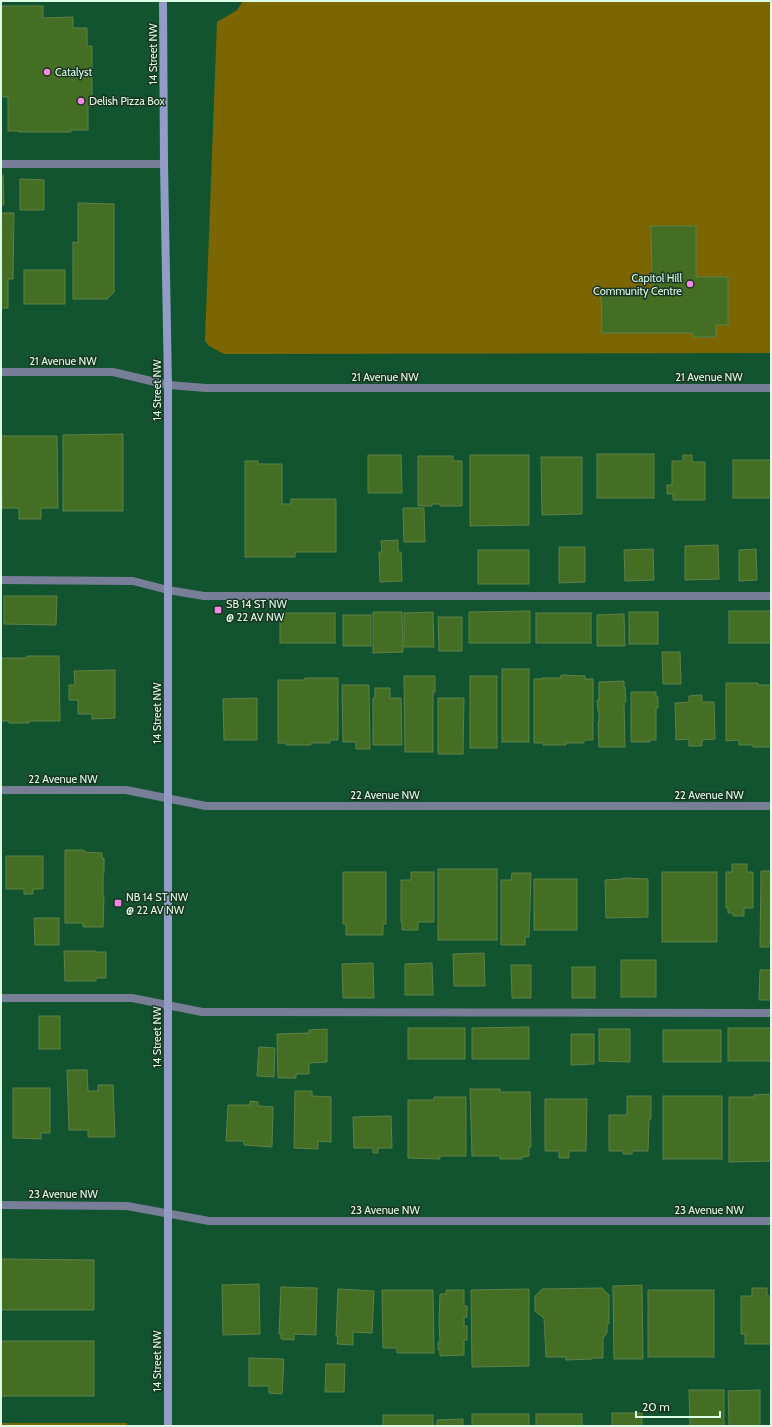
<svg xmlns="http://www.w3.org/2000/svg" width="772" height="1427" viewBox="0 0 772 1427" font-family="Cabin,sans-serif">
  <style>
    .green { fill: #7c6604 }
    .building { fill: #436e23; stroke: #5f8149 }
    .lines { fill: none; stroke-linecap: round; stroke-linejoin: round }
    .service { stroke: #787e98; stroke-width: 8 }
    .minor { stroke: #787e98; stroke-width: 8 }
    .secondary { stroke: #929cc5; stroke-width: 8 }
    .poi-dot { fill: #fb87e6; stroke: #1a3423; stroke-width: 1.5 }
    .labels { text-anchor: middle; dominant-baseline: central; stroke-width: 3; stroke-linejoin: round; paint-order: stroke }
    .street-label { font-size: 11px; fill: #ddfde6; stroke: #1a3423 }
    .poi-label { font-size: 11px; fill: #ddfde6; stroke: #1a3423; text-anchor: start }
  </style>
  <rect width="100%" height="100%" fill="#125430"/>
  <g class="green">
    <path d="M 243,1 L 771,1 L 771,353 L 224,354 L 209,346 L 205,341 L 217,22 L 237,10 Z"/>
    <rect x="1" y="1423" width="126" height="3"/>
  </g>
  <g class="building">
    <path d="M 1,6 L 43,6 L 43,18 L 73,17 L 73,28 L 87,28 L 87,46 L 92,46 L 92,106 L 88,106 L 88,130 L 71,130 L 71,132 L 19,132 L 19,131 L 8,131 L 8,97 L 1,97 Z"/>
    <path d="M 1,175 L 3,175 L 4,205 L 1,205 Z"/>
    <path d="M 20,179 L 44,180 L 44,210 L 20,210 Z"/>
    <path d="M 78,203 L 114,204 L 114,292 L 107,299 L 73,299 L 73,242 L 78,243 Z"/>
    <path d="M 1,213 L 14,213 L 13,279 L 8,279 L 8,308 L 1,308 Z"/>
    <path d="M 651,226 L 696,226 L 696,277 L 728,277 L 728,325 L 716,325 L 716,337 L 693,337 L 693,333 L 602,333 L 601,290 L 652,290 Z"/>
    <rect x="24" y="270" width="41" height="34"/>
    <path d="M 123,434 L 123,511 L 63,511 L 63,435 Z"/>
    <path d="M 1,436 L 57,436 L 58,508 L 41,508 L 41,519 L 19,519 L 19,508 L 2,508 Z"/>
    <rect x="597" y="454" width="57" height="44"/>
    <path d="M 368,455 L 401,455 L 402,493 L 368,493 Z"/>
    <path d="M 470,455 L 529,455 L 529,525 L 470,526 Z"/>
    <path d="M 683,455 L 692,455 L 692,462 L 705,462 L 705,500 L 673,500 L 673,494 L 667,494 L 667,485 L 672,485 L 672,461 L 683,461 Z"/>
    <path d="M 418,456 L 453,456 L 453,461 L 462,461 L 462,506 L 440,506 L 440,504 L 432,504 L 432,506 L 418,506 Z"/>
    <path d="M 541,457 L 582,457 L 582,514 L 542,515 Z"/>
    <rect x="733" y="460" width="38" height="38"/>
    <path d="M 245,461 L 258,461 L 258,464 L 282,464 L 282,504 L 291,504 L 291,499 L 336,499 L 336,552 L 295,552 L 295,557 L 245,557 Z"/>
    <path d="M 403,508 L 424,508 L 425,542 L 404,542 Z"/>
    <path d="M 398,540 L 398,552 L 401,552 L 402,581 L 380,582 L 379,552 L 382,552 L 381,541 Z"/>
    <path d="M 718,545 L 719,579 L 685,580 L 685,546 Z"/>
    <path d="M 559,547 L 585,547 L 585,582 L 559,583 Z"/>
    <path d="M 653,549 L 654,580 L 625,581 L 624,550 Z"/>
    <path d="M 756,549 L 757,580 L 739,581 L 739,550 Z"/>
    <rect x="478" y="550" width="51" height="34"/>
    <path d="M 4,596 L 57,596 L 56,625 L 4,624 Z"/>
    <path d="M 530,611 L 530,643 L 469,643 L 469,612 Z"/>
    <rect x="729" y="611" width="42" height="32"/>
    <path d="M 373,612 L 402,612 L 403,652 L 373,653 Z"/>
    <path d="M 433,612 L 434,647 L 404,647 L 404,613 Z"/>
    <rect x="629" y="612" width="29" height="32"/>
    <rect x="280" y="613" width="55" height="30"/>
    <rect x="536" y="613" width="55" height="30"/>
    <path d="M 624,614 L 625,646 L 597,646 L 597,615 Z"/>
    <rect x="343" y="615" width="28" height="31"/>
    <path d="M 438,617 L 462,617 L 462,651 L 439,651 Z"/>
    <path d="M 662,652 L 680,652 L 681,684 L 663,684 Z"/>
    <path d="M 27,656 L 59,656 L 60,721 L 29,721 L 29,723 L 9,723 L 9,721 L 1,721 L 1,658 L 27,658 Z"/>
    <rect x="502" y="669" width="27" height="73"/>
    <path d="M 115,670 L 115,718 L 92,719 L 92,714 L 78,714 L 78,700 L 69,700 L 69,685 L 75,685 L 74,671 Z"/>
    <path d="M 561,675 L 585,676 L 585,679 L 593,679 L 593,740 L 584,740 L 584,743 L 566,743 L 566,745 L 543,745 L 543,743 L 534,743 L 534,679 L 542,679 L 542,678 L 561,678 Z"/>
    <path d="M 404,676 L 435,676 L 435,692 L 433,692 L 433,752 L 405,752 Z"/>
    <rect x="470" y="676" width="27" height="72"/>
    <path d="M 305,678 L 338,678 L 338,740 L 330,740 L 330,743 L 311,743 L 311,745 L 286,745 L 286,743 L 278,743 L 278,680 L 305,680 Z"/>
    <path d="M 624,681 L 624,687 L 625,687 L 626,702 L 624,702 L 625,747 L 599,747 L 598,722 L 599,722 L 599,711 L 598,711 L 597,700 L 599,700 L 599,682 Z"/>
    <path d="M 726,683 L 758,683 L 758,685 L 771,685 L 771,747 L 753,747 L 753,745 L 739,745 L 739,740 L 726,741 Z"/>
    <path d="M 342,685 L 369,685 L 370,749 L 356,749 L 356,742 L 343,742 Z"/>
    <path d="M 375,688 L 390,688 L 390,698 L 401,698 L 402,745 L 373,745 L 373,698 L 375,698 Z"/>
    <path d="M 631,692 L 656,692 L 656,697 L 658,697 L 658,708 L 656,708 L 656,740 L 650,740 L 650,742 L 631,742 Z"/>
    <path d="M 701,695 L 702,695 L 702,702 L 714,702 L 715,739 L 702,740 L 702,746 L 689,746 L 689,739 L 676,740 L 675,703 L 689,702 L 689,696 Z"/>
    <path d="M 257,698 L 257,740 L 224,740 L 223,699 Z"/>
    <path d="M 438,698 L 464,698 L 463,754 L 438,754 Z"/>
    <path d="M 65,850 L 84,850 L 84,852 L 102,853 L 102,858 L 104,858 L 104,873 L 103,873 L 103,896 L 104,896 L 103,927 L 83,927 L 83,923 L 65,923 Z"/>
    <path d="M 6,856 L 43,856 L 43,889 L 33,889 L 33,894 L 24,894 L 24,889 L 6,889 Z"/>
    <path d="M 732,864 L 747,864 L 747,872 L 753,872 L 753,908 L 744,908 L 744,916 L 733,916 L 733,913 L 728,913 L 728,908 L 726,908 L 726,872 L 732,872 Z"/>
    <rect x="438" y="869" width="59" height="71"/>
    <path d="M 761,871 L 771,871 L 771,943 L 769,943 L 769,947 L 760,947 Z"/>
    <path d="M 343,872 L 386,872 L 386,924 L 383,924 L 383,935 L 346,935 L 346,924 L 343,924 Z"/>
    <path d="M 411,872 L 434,872 L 434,922 L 418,922 L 418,930 L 402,930 L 402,922 L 401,922 L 401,880 L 411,880 Z"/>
    <rect x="662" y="872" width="55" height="70"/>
    <path d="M 512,873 L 531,873 L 529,937 L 525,937 L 525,945 L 501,945 L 501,880 L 511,880 Z"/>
    <path d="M 623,878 L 648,879 L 648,917 L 606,918 L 605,880 L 623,879 Z"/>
    <rect x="534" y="879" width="43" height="51"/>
    <path d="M 34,918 L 59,918 L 59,945 L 35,945 Z"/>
    <path d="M 64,951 L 95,951 L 95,952 L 106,952 L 106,978 L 96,978 L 96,981 L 65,981 Z"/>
    <path d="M 484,953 L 485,986 L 454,986 L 453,954 Z"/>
    <rect x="621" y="960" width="35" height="37"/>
    <path d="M 373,963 L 374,998 L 343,998 L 342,964 Z"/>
    <path d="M 432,963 L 433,995 L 405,995 L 405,964 Z"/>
    <path d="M 511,965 L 531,965 L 531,998 L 512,998 Z"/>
    <rect x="572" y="967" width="23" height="31"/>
    <path d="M 760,970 L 771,970 L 771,1000 L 759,1000 Z"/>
    <rect x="39" y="1016" width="21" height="33"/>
    <path d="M 529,1027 L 529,1059 L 472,1059 L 472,1028 Z"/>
    <rect x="408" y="1028" width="57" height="31"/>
    <rect x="728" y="1028" width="43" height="33"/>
    <path d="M 327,1029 L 327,1062 L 309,1063 L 309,1074 L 296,1074 L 296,1078 L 278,1078 L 277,1034 L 309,1033 L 309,1030 Z"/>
    <path d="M 599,1029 L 630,1029 L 630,1062 L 599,1061 Z"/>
    <rect x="663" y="1030" width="58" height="32"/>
    <path d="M 571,1034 L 594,1034 L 594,1064 L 571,1065 Z"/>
    <path d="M 259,1047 L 275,1048 L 274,1077 L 257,1076 Z"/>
    <path d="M 67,1070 L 87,1070 L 88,1091 L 98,1091 L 98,1085 L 113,1085 L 115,1137 L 88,1137 L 88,1130 L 69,1130 Z"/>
    <path d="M 13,1088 L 50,1088 L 50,1133 L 41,1133 L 41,1139 L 13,1138 Z"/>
    <path d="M 470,1089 L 500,1089 L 500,1092 L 530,1092 L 531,1147 L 529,1147 L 529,1156 L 522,1157 L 522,1159 L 500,1159 L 500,1156 L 472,1156 Z"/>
    <path d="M 295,1091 L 312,1091 L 312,1096 L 331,1097 L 331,1142 L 318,1141 L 318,1149 L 294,1148 Z"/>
    <path d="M 771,1094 L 771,1161 L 729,1162 L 729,1097 L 754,1097 L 754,1095 Z"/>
    <path d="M 627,1096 L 651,1096 L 651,1119 L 649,1119 L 648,1151 L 632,1151 L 632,1154 L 623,1154 L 623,1151 L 609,1151 L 609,1115 L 627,1115 Z"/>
    <rect x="663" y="1096" width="59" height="63"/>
    <path d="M 434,1097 L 466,1097 L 466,1156 L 440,1156 L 440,1159 L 408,1158 L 408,1100 L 434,1100 Z"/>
    <path d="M 545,1099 L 587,1099 L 586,1151 L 569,1151 L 569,1158 L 559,1158 L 559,1151 L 545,1151 Z"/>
    <path d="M 250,1101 L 258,1102 L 258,1106 L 273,1107 L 272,1147 L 244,1145 L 244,1141 L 226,1141 L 228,1105 L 250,1105 Z"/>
    <path d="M 391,1116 L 392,1148 L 378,1148 L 378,1153 L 373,1153 L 373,1148 L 354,1148 L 353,1117 Z"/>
    <path d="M 1,1259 L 94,1260 L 94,1310 L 1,1310 Z"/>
    <path d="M 259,1284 L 260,1334 L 223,1335 L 222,1285 Z"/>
    <path d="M 642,1285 L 643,1359 L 614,1359 L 613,1286 Z"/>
    <path d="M 281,1287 L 317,1288 L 316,1335 L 294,1334 L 294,1340 L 281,1339 L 281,1334 L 279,1334 Z"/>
    <path d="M 602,1288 L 609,1295 L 609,1324 L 607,1324 L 607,1333 L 603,1338 L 603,1358 L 592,1358 L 592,1359 L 566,1360 L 566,1357 L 546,1357 L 544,1318 L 535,1311 L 535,1296 L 542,1289 Z"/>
    <path d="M 752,1288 L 767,1288 L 767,1296 L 771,1296 L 771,1344 L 745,1344 L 745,1334 L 741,1334 L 741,1296 L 752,1296 Z"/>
    <path d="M 338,1289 L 374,1291 L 372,1333 L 353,1332 L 353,1345 L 337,1344 L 338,1336 L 336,1336 Z"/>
    <path d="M 529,1289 L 529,1366 L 472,1367 L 471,1290 Z"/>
    <path d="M 382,1290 L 433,1290 L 434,1353 L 397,1353 L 397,1348 L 383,1348 Z"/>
    <path d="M 446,1290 L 464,1290 L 464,1306 L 467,1306 L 467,1317 L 464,1317 L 464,1326 L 467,1326 L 467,1340 L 464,1340 L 464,1355 L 440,1356 L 440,1350 L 438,1350 L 438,1342 L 440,1342 L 439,1321 L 440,1294 L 446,1294 Z"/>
    <rect x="648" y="1290" width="66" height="67"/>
    <rect x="1" y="1341" width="93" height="55"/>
    <path d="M 249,1358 L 284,1359 L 282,1394 L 269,1393 L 269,1386 L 249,1386 Z"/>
    <path d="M 326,1364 L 345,1364 L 344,1392 L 325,1392 Z"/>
    <path d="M 689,1390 L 724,1390 L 724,1426 L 690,1426 Z"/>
    <path d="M 760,1390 L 760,1426 L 729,1426 L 728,1391 Z"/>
    <rect x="612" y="1413" width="30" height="13"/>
    <rect x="472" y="1414" width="57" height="12"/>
    <rect x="536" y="1414" width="46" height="12"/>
    <rect x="383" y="1415" width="50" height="11"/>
    <path d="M 463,1419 L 463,1426 L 437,1426 L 437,1420 Z"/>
  </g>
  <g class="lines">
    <g class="service">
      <path d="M 1,164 L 164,164"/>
      <path d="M 1,580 L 133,581 L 168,590 L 204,596 L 771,596"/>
      <path d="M 1,998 L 132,998 L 202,1012 L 771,1013"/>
    </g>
    <g class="minor">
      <path d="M 1,372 L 113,372 L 168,385 L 206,388 L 771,388"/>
      <path d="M 1,790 L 126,790 L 206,806 L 771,806"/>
      <path d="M 1,1205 L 127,1206 L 209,1221 L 771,1221"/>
    </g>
    <path class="secondary" d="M 163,1 L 164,164 L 168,385 L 168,1426"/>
  </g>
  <g class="poi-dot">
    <circle cx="47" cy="72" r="4"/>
    <circle cx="81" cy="101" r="4"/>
    <circle cx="690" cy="284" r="4"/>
    <rect x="214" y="606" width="8" height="8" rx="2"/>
    <rect x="114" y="899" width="8" height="8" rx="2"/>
  </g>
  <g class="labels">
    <g class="street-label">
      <text transform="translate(153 54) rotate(-90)">14 Street NW</text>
      <text x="63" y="361">21 Avenue NW</text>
      <text x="385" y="377">21 Avenue NW</text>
      <text x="709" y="377">21 Avenue NW</text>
      <text transform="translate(157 390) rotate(-90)">14 Street NW</text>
      <text transform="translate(157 713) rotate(-90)">14 Street NW</text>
      <text x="63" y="779">22 Avenue NW</text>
      <text x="385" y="795">22 Avenue NW</text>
      <text x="709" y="795">22 Avenue NW</text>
      <text transform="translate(157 1037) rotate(-90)">14 Street NW</text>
      <text x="63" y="1194">23 Avenue NW</text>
      <text x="385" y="1210">23 Avenue NW</text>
      <text x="709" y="1210">23 Avenue NW</text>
      <text transform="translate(157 1361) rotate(-90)">14 Street NW</text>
    </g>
    <g class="poi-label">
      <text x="55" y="72">Catalyst</text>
      <text x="89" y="101">Delish Pizza Box</text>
      <text x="682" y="278" text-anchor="end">Capitol Hill<tspan x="682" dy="13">Community Centre</tspan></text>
      <text x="226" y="604">SB 14 ST NW<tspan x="226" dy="13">@ 22 AV NW</tspan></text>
      <text x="126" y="897">NB 14 ST NW<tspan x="126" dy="13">@ 22 AV NW</tspan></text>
    </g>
  </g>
  <rect width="772" height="1427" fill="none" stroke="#ddfde6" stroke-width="4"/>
  <path d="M636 1411v6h84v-6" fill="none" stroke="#ddfde6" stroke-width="2"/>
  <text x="642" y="1411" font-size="12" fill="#ddfde6" stroke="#1a3423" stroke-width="3" paint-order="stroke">20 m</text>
</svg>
